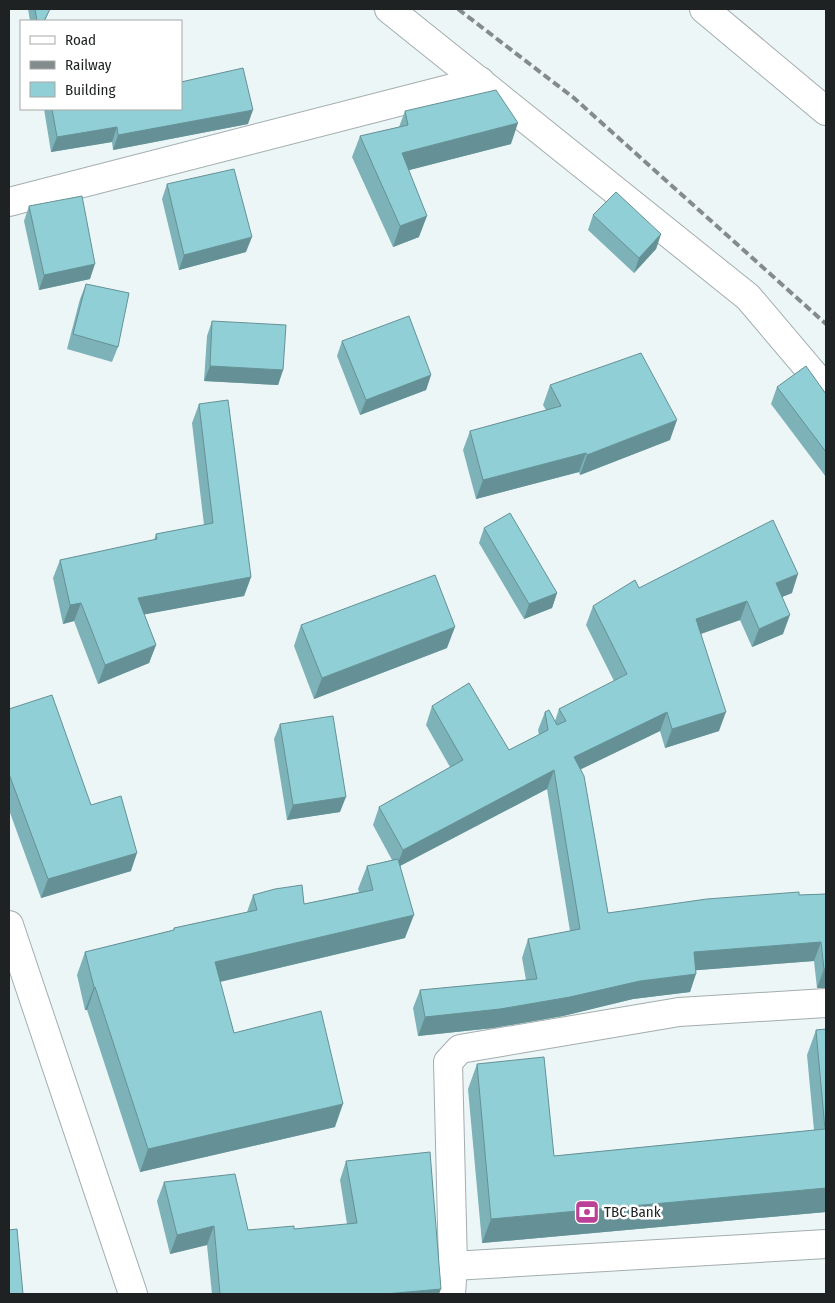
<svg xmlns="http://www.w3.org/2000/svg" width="835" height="1303" viewBox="0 0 835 1303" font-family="'Fira Sans Condensed',sans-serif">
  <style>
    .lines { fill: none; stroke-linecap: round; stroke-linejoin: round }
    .street-casing { stroke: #a4adae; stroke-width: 30 }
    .street { stroke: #fff; stroke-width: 28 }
    .rail { stroke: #848b8c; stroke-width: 4; stroke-dasharray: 8 4; stroke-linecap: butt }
    .wall { fill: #7cb2b8 }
    .shaded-wall { fill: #659196 }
    .building { fill: #90cfd6; stroke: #659196 }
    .labels { text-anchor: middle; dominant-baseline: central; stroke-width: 5; stroke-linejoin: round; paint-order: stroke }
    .poi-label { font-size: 15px; fill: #1f2223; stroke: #fff; text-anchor: start }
  </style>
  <rect width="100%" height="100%" fill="#ecf6f7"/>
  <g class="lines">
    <defs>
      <g id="street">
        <path d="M 389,9 L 748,297 L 826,389"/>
        <path d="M 704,9 L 826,111"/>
        <path d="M 9,202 L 480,81"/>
        <path d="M 9,925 L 133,1294"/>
        <path d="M 453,1266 L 826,1244"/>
        <path d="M 451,1294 L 453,1266 L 448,1062 L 460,1049 L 679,1012 L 826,1003"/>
      </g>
    </defs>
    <use href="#street" class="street-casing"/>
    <use href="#street" class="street"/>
    <path class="rail" d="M 458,9 L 574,98 L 826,324"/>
  </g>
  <g class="wall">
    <path d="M 28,9 L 50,9 L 45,21 L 30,21 Z"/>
    <path d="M 44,109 L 181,109 L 248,124 L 113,150 L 112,142 L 51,152 Z"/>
    <path d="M 405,111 L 511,144 L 409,170 L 419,237 L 393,247 L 352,157 L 360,136 L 399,127 Z"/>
    <path d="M 167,184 L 246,252 L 179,270 L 162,199 Z"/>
    <path d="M 29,206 L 90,279 L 39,290 L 24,221 Z"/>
    <path d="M 593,215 L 661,234 L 656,249 L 634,273 L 588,230 Z"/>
    <path d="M 86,284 L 118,347 L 112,362 L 67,349 L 80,299 Z"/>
    <path d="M 212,321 L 283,370 L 278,385 L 204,381 L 207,336 Z"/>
    <path d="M 342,341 L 431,375 L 426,390 L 360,415 L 337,356 Z"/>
    <path d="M 550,385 L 670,440 L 580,475 L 579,472 L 476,499 L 463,450 L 470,431 L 546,410 L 543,405 Z"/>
    <path d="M 777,387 L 826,394 L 826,477 L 771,404 Z"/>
    <path d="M 199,404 L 251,577 L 244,596 L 144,614 L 156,645 L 149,663 L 98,684 L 74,621 L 63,624 L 53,578 L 60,560 L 154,540 L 156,534 L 204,525 L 192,423 Z"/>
    <path d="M 484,528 L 557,593 L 552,608 L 524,619 L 479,543 Z"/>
    <path d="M 639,588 L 792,593 L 782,597 L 783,634 L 752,647 L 740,620 L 701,634 L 719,731 L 665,748 L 660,731 L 581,769 L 608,913 L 799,895 L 826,894 L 826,988 L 817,988 L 814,961 L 696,970 L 690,992 L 633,999 L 563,1016 L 493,1028 L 418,1036 L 413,1008 L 420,990 L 526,980 L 522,958 L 528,939 L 570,931 L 547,789 L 400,866 L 405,938 L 220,982 L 234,1033 L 335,1127 L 140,1172 L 87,1010 L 85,1010 L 77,975 L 85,952 L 173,930 L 174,928 L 247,912 L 253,895 L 304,904 L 359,892 L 358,889 L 367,866 L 392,860 L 373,825 L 379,807 L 450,767 L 426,725 L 432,706 L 509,750 L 539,735 L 538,730 L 545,712 L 555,721 L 559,709 L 614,681 L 586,625 L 593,606 Z"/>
    <path d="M 301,625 L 447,648 L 314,699 L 294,646 Z"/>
    <path d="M 9,709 L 91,805 L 131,871 L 41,898 L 9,810 Z"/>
    <path d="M 280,724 L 340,812 L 287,820 L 274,739 Z"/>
    <path d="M 826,1029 L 826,1212 L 482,1243 L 468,1089 L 477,1064 L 554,1156 L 814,1130 L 807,1055 L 816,1030 Z"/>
    <path d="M 346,1161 L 439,1294 L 212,1294 L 207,1245 L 170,1254 L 157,1201 L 164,1182 L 248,1230 L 294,1229 L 347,1224 L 340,1180 Z"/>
  </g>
  <g class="shaded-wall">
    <path d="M 253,110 L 248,124 L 113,150 L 118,135 Z"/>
    <path d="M 518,123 L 511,144 L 394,174 L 402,153 Z"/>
    <path d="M 117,127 L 112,142 L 51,152 L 57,137 Z"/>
    <path d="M 427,216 L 419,237 L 393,247 L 400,226 Z"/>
    <path d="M 661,234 L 656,249 L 634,273 L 639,258 Z"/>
    <path d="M 252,237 L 246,252 L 179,270 L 184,255 Z"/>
    <path d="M 95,264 L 90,279 L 39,290 L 44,275 Z"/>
    <path d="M 210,366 L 283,370 L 278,385 L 204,381 Z"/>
    <path d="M 431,375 L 426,390 L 360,415 L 366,400 Z"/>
    <path d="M 677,420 L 670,440 L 580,475 L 587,455 Z"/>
    <path d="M 586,453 L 579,472 L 476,499 L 483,480 Z"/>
    <path d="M 798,574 L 792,593 L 769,602 L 776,583 Z"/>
    <path d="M 251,577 L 244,596 L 131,617 L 138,598 Z"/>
    <path d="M 557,593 L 552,608 L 524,619 L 529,604 Z"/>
    <path d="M 747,601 L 740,620 L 689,638 L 696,619 Z"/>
    <path d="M 81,603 L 74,621 L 63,624 L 70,605 Z"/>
    <path d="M 790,615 L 783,634 L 752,647 L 759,629 Z"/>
    <path d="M 455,627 L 447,648 L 314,699 L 322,678 Z"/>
    <path d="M 156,645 L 149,663 L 98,684 L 105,665 Z"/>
    <path d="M 667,712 L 660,731 L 567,776 L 574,757 Z"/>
    <path d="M 726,712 L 719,731 L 665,748 L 672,729 Z"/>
    <path d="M 554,770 L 547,789 L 396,868 L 403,850 Z"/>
    <path d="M 346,797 L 340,812 L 287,820 L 293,805 Z"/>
    <path d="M 137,853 L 131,871 L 41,898 L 48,879 Z"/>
    <path d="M 414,915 L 405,938 L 206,985 L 215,962 Z"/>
    <path d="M 821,942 L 814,961 L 687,971 L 694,952 Z"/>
    <path d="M 824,969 L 826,969 L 826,988 L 817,988 Z"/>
    <path d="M 696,974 L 690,992 L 633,999 L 563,1016 L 493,1028 L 418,1036 L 425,1017 L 640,981 Z"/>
    <path d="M 94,987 L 95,987 L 87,1010 L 85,1010 Z"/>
    <path d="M 343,1104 L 335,1127 L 140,1172 L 148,1149 Z"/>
    <path d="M 826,1188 L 826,1212 L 482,1243 L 491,1219 Z"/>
    <path d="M 214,1226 L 207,1245 L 170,1254 L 177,1235 Z"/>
    <path d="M 441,1289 L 439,1294 L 385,1294 Z"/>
  </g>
  <g class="building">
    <path d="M 35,9 L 50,9 L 44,21 L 37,21 Z"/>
    <path d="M 243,68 L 253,110 L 118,135 L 117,127 L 57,137 L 52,109 L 181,109 L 181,82 Z"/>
    <path d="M 496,90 L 518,123 L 402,153 L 427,216 L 400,226 L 360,136 L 408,125 L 405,111 Z"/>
    <path d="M 234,169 L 252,237 L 184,255 L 167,184 Z"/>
    <path d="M 616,192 L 661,234 L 639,258 L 593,215 Z"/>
    <path d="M 82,196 L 95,264 L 44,275 L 29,206 Z"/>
    <path d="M 86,284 L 129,293 L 118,347 L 73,334 Z"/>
    <path d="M 409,316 L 431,375 L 366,400 L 342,341 Z"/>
    <path d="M 212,321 L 286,325 L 283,370 L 210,366 Z"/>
    <path d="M 641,353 L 677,420 L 587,455 L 586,453 L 483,480 L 470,431 L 561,406 L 550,385 Z"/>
    <path d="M 806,366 L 826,394 L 826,452 L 777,387 Z"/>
    <path d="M 228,400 L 251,577 L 138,598 L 156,645 L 105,665 L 81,603 L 70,605 L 60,560 L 157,539 L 156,534 L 213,523 L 199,404 Z"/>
    <path d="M 510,513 L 557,593 L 529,604 L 484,528 Z"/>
    <path d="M 773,520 L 798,574 L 776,583 L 790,615 L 759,629 L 747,601 L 696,619 L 726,712 L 672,729 L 667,712 L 574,757 L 584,776 L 608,913 L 707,899 L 799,892 L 799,895 L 826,894 L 826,969 L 824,969 L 821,942 L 694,952 L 696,974 L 640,981 L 570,997 L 500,1009 L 425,1017 L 420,990 L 537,979 L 528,939 L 580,929 L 554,770 L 403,850 L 379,807 L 463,760 L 432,706 L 469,683 L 509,750 L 548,730 L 545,712 L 549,710 L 557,725 L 566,721 L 559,709 L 627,674 L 593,606 L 635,580 L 639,588 Z"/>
    <path d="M 435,575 L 455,627 L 322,678 L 301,625 Z"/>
    <path d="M 52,695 L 91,805 L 121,796 L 137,853 L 48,879 L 9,774 L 9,709 Z"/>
    <path d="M 333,716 L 346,797 L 293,805 L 280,724 Z"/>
    <path d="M 398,859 L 414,915 L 215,962 L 234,1033 L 321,1011 L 343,1104 L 148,1149 L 95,987 L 94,987 L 85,952 L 174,930 L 174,928 L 257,910 L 253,895 L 275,889 L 302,885 L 304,904 L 373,890 L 367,866 Z"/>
    <path d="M 826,1029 L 826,1188 L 491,1219 L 477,1064 L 544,1057 L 554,1156 L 825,1129 L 816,1030 Z"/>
    <path d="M 430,1152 L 441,1289 L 385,1294 L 220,1294 L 214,1226 L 177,1235 L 164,1182 L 235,1174 L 248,1230 L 294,1226 L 294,1229 L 357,1223 L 346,1161 Z"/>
    <path d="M 17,1229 L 23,1294 L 9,1294 L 9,1230 Z"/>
  </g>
  <defs>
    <symbol id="bank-square" viewBox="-11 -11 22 22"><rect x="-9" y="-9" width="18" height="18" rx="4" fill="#ba4195" stroke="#fff"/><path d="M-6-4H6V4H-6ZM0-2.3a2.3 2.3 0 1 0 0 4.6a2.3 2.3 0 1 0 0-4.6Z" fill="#fff"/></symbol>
  </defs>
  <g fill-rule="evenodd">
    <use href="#bank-square" x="573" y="1198" width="28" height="28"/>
  </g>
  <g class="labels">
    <g class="poi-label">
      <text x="604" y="1212">TBC Bank</text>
    </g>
  </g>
  <rect width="835" height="1303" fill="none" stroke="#1f2223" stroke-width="20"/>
  <rect x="20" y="20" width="162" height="90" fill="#ffffff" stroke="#a5a7a7"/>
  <rect x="30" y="36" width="25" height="8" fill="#ffffff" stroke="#a5a7a7"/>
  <text x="65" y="45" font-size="15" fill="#1f2223">Road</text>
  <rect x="30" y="61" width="25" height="8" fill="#848b8c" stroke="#a5a7a7"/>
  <text x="65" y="70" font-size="15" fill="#1f2223">Railway</text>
  <rect x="30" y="82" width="25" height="15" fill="#90cfd6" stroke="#a5a7a7"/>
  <text x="65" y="95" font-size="15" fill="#1f2223">Building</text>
</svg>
